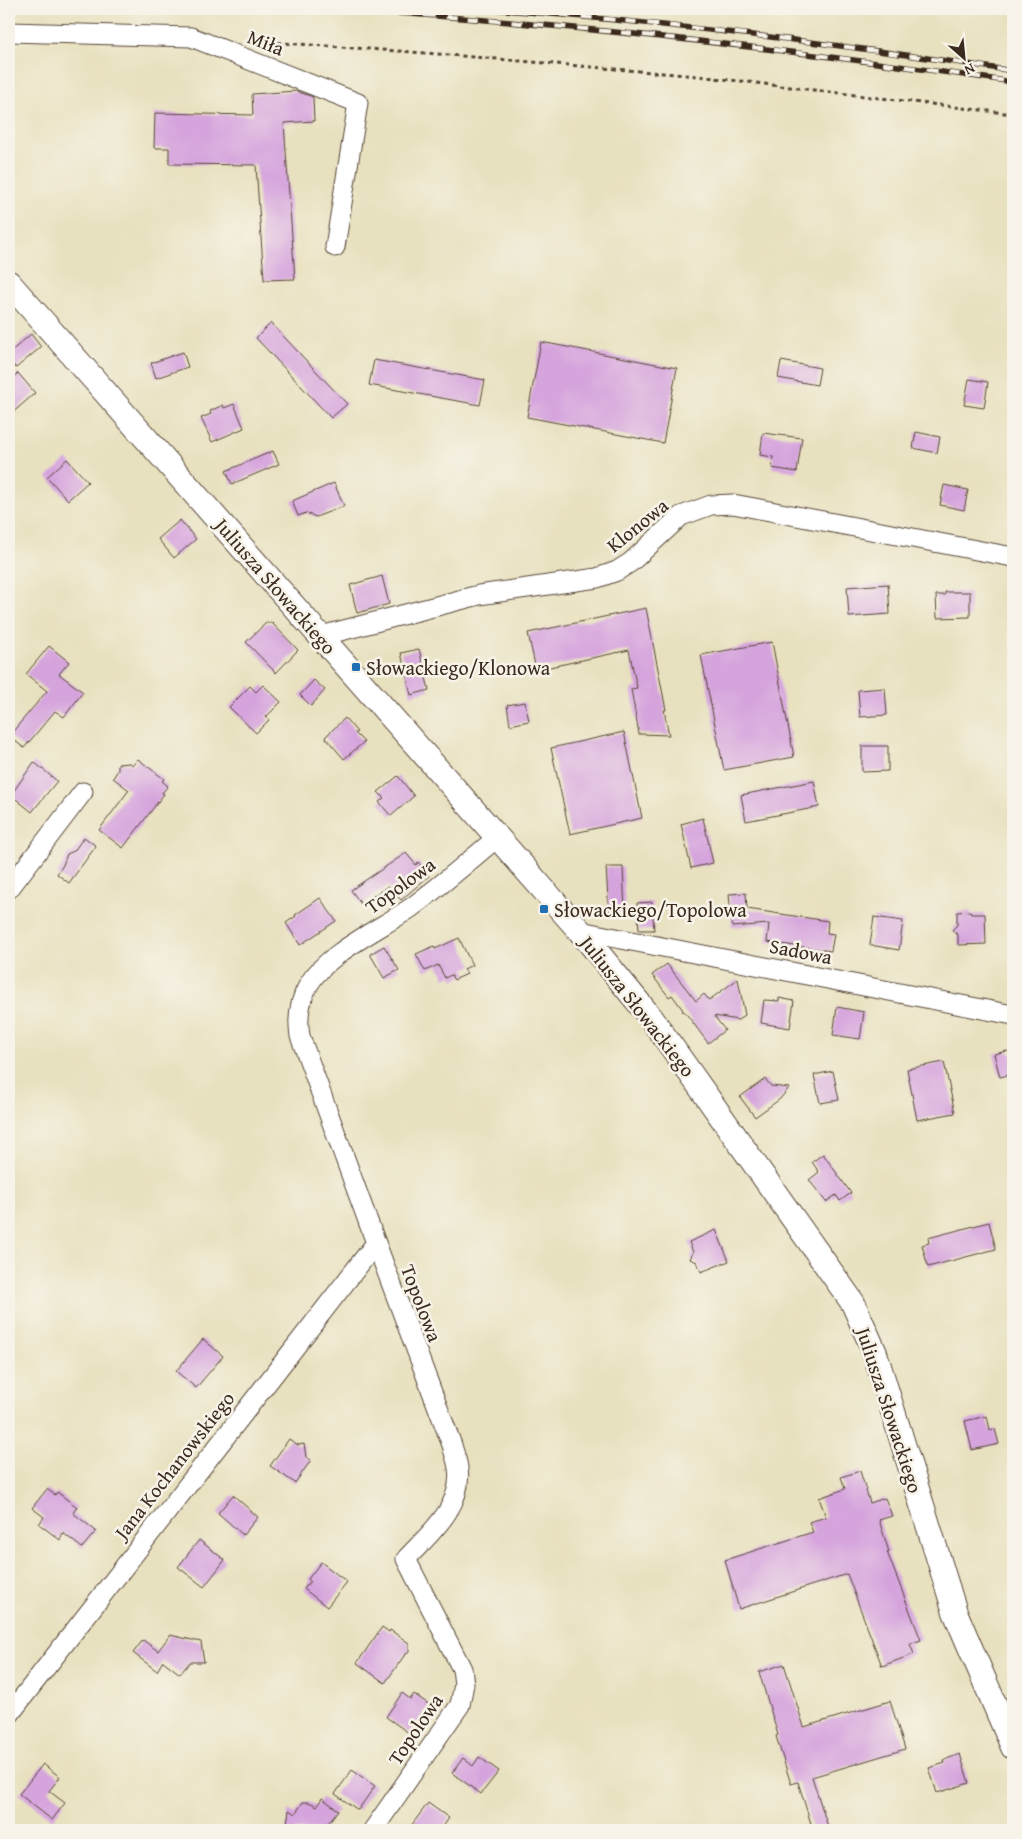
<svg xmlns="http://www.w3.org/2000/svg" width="1022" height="1839" viewBox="0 0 1022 1839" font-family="'Gentium Book Plus',serif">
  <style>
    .building { fill: #d6a4dd }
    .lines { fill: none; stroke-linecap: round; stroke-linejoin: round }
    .minor-casing { stroke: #554536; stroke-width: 21 }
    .tertiary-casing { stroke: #554536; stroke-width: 26 }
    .path { stroke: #554536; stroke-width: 3; stroke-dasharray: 4 4; stroke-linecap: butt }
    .minor { stroke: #fff; stroke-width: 19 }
    .tertiary { stroke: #fff; stroke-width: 24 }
    .rail-casing { stroke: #3b2a1e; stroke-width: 5.5 }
    .rail { stroke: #f7f3e8; stroke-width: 4; stroke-dasharray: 11; stroke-linecap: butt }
    .poi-dot { fill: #1f6fb2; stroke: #f7f3e8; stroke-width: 2 }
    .labels { text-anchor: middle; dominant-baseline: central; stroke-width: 5; stroke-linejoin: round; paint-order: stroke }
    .street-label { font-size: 20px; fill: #3b2a1e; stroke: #f7f3e8 }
    .poi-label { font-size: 20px; fill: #3b2a1e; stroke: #f7f3e8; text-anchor: start }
  </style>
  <rect width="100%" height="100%" fill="#f7f3e8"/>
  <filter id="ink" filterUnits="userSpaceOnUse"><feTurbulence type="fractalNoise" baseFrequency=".02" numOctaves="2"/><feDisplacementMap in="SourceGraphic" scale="10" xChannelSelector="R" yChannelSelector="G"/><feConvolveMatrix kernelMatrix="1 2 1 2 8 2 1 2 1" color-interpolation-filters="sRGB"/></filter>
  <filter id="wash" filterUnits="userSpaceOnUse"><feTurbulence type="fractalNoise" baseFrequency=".0096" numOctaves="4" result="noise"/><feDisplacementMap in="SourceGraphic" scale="20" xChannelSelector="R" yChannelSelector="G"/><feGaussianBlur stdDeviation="1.12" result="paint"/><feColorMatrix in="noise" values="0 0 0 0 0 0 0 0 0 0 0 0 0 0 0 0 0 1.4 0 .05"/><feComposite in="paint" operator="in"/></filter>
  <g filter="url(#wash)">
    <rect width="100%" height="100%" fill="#e8e1bf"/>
    <g id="blocks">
      <g class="building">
        <path d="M 296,91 L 313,97 L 314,121 L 284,123 L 295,279 L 264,280 L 256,165 L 169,164 L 169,148 L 154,148 L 155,113 L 253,115 L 252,94 Z"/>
        <path d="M 271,323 L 347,404 L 331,418 L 256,338 Z"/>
        <path d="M 31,334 L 41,347 L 16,368 L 9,360 L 9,353 Z"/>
        <path d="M 541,342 L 677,368 L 663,443 L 527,417 Z"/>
        <path d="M 183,352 L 188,367 L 156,378 L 151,363 Z"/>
        <path d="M 374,360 L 485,380 L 480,405 L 369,385 Z"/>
        <path d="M 781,361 L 820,368 L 817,385 L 778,378 Z"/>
        <path d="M 18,373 L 35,393 L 9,416 L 9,381 Z"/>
        <path d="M 969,379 L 988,382 L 984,408 L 964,405 Z"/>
        <path d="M 234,404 L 244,428 L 212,442 L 201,418 L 211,414 L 210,411 L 223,405 L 224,408 Z"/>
        <path d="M 916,432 L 940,437 L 937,453 L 913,448 Z"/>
        <path d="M 763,433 L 802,438 L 797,472 L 772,468 L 773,457 L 760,455 Z"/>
        <path d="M 273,451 L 279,464 L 232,484 L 226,471 Z"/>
        <path d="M 67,459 L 88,482 L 68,500 L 47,477 Z"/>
        <path d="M 334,483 L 344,506 L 316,517 L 306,513 L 298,516 L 292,501 Z"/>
        <path d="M 944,485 L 968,490 L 964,510 L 940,505 Z"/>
        <path d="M 180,520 L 196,539 L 174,558 L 158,539 Z"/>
        <path d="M 382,576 L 389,604 L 357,613 L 350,585 Z"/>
        <path d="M 888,584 L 890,614 L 849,617 L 847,587 Z"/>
        <path d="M 945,592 L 970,592 L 970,617 L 937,618 L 936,595 L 945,595 Z"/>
        <path d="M 646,608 L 666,710 L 664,710 L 669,735 L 639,734 L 631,689 L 637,688 L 629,650 L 536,670 L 528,633 Z"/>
        <path d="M 266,623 L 272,623 L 298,650 L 276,673 L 246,642 Z"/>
        <path d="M 772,642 L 794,757 L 724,770 L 701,655 Z"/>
        <path d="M 49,646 L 69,662 L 59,674 L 83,692 L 64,717 L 55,711 L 24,748 L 9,736 L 47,691 L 26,674 Z"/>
        <path d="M 419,649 L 429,690 L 411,695 L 401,653 Z"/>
        <path d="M 314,680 L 325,690 L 311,706 L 300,695 Z"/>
        <path d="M 263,685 L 281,702 L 266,717 L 269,720 L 256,733 L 229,707 L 250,686 L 256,692 Z"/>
        <path d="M 885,688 L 887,715 L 860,717 L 858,690 Z"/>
        <path d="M 525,702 L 529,721 L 510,725 L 507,705 Z"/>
        <path d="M 345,718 L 357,732 L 355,733 L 364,742 L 344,759 L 325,737 Z"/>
        <path d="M 624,732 L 642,818 L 570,834 L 551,748 Z"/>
        <path d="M 862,746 L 888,746 L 888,771 L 862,772 Z"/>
        <path d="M 138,759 L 164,779 L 162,781 L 168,786 L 162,793 L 164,794 L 123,848 L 99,830 L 129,790 L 113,778 L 118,770 L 118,764 L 130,763 L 133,765 Z"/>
        <path d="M 34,762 L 57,781 L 32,812 L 11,795 Z"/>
        <path d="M 398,776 L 414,796 L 391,816 L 379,802 L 384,798 L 378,792 Z"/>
        <path d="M 814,781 L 819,807 L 746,821 L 741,795 Z"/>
        <path d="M 703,818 L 713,863 L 691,868 L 681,824 Z"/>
        <path d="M 84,837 L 96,846 L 69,883 L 57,874 L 63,865 L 67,854 L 74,851 Z"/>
        <path d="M 406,853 L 416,865 L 418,862 L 429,876 L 401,900 L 388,886 L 361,904 L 351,890 Z"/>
        <path d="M 606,867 L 623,867 L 625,914 L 609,915 Z"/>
        <path d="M 746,893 L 747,909 L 828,921 L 827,933 L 834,934 L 831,951 L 767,942 L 769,924 L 732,927 L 729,894 Z"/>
        <path d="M 320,898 L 336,921 L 300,945 L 286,923 L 296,916 L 295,915 Z"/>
        <path d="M 652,902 L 654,930 L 639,930 L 637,903 Z"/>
        <path d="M 970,911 L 971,914 L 985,914 L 986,944 L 958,945 L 958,935 L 952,930 L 957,925 L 957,912 Z"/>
        <path d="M 874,917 L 903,921 L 899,950 L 870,945 Z"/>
        <path d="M 459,938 L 472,965 L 464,969 L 467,974 L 454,980 L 451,975 L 445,978 L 438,965 L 425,971 L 416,954 L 434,946 L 435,949 Z"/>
        <path d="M 384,946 L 399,970 L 384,978 L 370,954 Z"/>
        <path d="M 667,964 L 696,1001 L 704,994 L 709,1000 L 738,979 L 745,1015 L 738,1020 L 714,1016 L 725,1030 L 708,1043 L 685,1012 L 682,1011 L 683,1010 L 672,995 L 669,997 L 652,975 Z"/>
        <path d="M 779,998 L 794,1001 L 790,1028 L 761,1023 L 764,1000 L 779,1001 Z"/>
        <path d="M 837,1007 L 864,1012 L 860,1039 L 833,1035 Z"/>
        <path d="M 1007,1051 L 1013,1055 L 1013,1074 L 1000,1077 L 994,1054 Z"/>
        <path d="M 944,1062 L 955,1113 L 917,1120 L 907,1069 Z"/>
        <path d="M 833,1071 L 839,1100 L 820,1103 L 814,1075 Z"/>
        <path d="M 765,1079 L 771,1086 L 789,1088 L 780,1099 L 755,1117 L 740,1097 Z"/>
        <path d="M 823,1154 L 851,1193 L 840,1201 L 836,1195 L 826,1202 L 809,1180 L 819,1172 L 812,1162 Z"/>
        <path d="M 989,1222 L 996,1249 L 928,1267 L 922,1245 L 929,1243 L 928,1238 Z"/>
        <path d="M 716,1230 L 729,1261 L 701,1272 L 697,1262 L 690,1259 L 693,1252 L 689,1242 Z"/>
        <path d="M 203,1339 L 223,1356 L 196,1388 L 176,1371 Z"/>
        <path d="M 987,1416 L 990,1430 L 995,1429 L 999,1444 L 972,1450 L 965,1421 Z"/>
        <path d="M 289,1439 L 298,1445 L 304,1444 L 306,1457 L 311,1460 L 295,1483 L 270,1466 Z"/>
        <path d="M 860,1471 L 870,1503 L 885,1498 L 892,1516 L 879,1520 L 889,1552 L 887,1552 L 921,1640 L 910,1644 L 914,1654 L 882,1666 L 847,1574 L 739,1609 L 725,1560 L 813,1532 L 809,1522 L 826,1517 L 819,1498 L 845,1489 L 841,1477 Z"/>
        <path d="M 47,1489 L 55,1495 L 57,1492 L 77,1507 L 73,1513 L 96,1531 L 82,1548 L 63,1533 L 60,1540 L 39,1524 L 44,1517 L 32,1508 Z"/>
        <path d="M 233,1495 L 258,1517 L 243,1535 L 218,1513 Z"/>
        <path d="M 199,1540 L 225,1560 L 204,1587 L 178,1567 Z"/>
        <path d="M 321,1562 L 347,1582 L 327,1607 L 304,1589 L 310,1581 L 308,1579 Z"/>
        <path d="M 382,1627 L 389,1632 L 390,1630 L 409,1643 L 409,1651 L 404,1656 L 385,1683 L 357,1663 Z"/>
        <path d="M 170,1635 L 201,1642 L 204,1662 L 190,1662 L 180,1674 L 163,1661 L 157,1671 L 133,1653 L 143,1640 L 158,1651 Z"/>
        <path d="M 784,1664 L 804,1727 L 890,1701 L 905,1749 L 812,1777 L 829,1830 L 813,1830 L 798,1782 L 791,1784 L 776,1736 L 778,1735 L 759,1672 Z"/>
        <path d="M 402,1693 L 410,1699 L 414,1694 L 430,1705 L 409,1733 L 386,1717 Z"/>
        <path d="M 960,1754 L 969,1783 L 937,1793 L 929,1768 L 945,1763 L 944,1760 Z"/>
        <path d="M 479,1757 L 499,1771 L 481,1794 L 452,1773 L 463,1758 L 473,1766 Z"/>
        <path d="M 43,1764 L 60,1777 L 49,1791 L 65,1803 L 52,1820 L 19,1794 Z"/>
        <path d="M 352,1770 L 375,1786 L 358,1810 L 335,1794 Z"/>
        <path d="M 322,1798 L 338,1810 L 323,1830 L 286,1830 L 289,1810 L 295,1814 L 303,1802 L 309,1802 L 317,1806 Z"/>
        <path d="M 428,1803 L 449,1818 L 441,1830 L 408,1830 Z"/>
      </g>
    </g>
  </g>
  <g filter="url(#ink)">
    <use href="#blocks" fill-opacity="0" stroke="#554536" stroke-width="1"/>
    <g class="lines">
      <defs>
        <g id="minor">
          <path d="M 9,32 L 191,37 L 358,103 L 335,247"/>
          <path d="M 321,636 L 479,595 L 597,578 L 617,571 L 631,562 L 681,516 L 711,505 L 733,504 L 1013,557"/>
          <path d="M 9,889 L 83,792"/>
          <path d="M 580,931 L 1013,1015"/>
          <path d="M 9,1715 L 376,1243"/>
          <path d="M 373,1830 L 460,1705 L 464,1684 L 462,1669 L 406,1559 C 429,1534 464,1506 458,1468 C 457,1460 454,1453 452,1445 L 376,1243 L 300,1036 C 297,1017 299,1001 309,984 C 327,953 382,928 412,907 C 442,885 470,860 498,837"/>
        </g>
        <path id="tertiary" d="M 9,283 L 580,931 L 652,1019 L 853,1303 L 875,1353 L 955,1612 L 1013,1747"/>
      </defs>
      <use href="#minor" class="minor-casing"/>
      <use href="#tertiary" class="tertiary-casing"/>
      <path class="path" d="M 254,41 L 426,53 L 698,76 L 1013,114"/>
      <use href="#minor" class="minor"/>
      <use href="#tertiary" class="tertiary"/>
      <defs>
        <g id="rail">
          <path d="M 336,9 C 563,23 788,49 1013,82"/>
          <path d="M 494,9 C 668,23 841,44 1013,71"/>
        </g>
      </defs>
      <use href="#rail" class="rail-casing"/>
      <use href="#rail" class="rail"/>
    </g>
  </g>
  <g class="poi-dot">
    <rect x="351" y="662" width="10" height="10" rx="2.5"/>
    <rect x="539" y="904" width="10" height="10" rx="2.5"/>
  </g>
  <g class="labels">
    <g class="street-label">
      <text transform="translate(266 42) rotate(22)">Miła</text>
      <text transform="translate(637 525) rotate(-39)">Klonowa</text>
      <text transform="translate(276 586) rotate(49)">Juliusza Słowackiego</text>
      <text transform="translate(400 885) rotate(-36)">Topolowa</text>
      <text transform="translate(801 951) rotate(11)">Sadowa</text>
      <text transform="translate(638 1006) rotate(52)">Juliusza Słowackiego</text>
      <text transform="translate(422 1303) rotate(69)">Topolowa</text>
      <text transform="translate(890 1410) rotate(72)">Juliusza Słowackiego</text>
      <text transform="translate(174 1465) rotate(-52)">Jana Kochanowskiego</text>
      <text transform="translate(415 1729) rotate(-56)">Topolowa</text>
    </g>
    <g class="poi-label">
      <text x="366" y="667">Słowackiego/Klonowa</text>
      <text x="554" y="909">Słowackiego/Topolowa</text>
    </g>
  </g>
  <rect width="1022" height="1839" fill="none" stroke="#f7f3e8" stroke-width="30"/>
  <g transform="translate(964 58) rotate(153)" stroke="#f7f3e8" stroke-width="4" paint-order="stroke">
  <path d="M0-4L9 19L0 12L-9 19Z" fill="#3b2a1e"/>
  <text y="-8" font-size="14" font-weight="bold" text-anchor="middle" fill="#3b2a1e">N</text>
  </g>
</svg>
